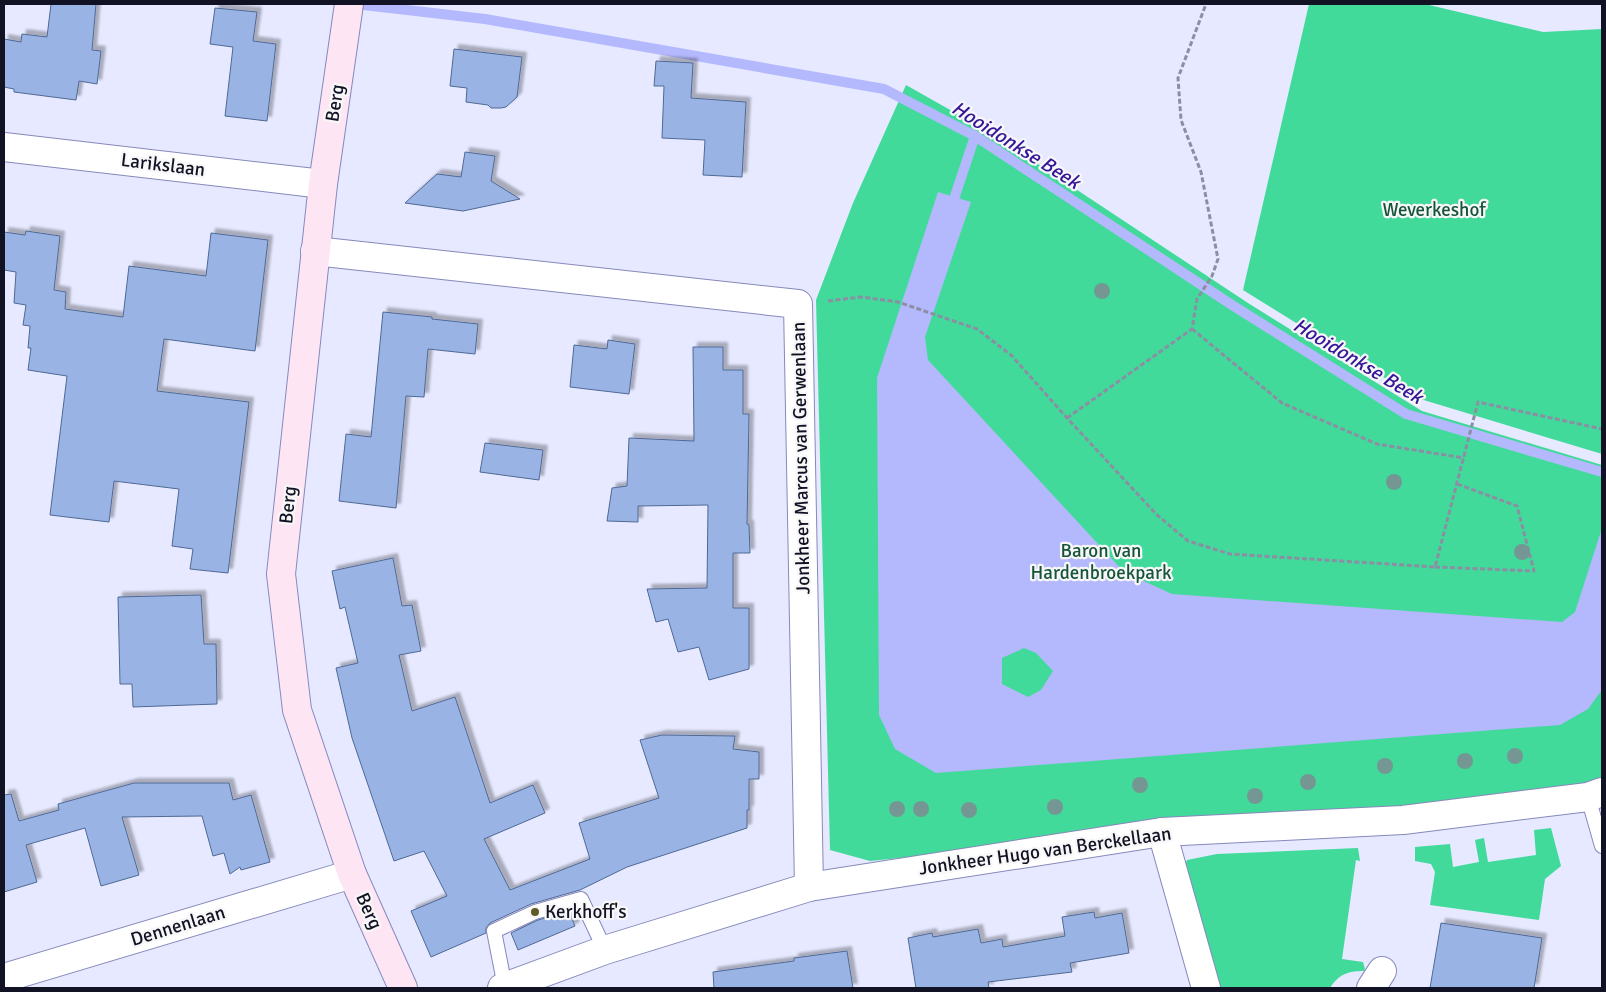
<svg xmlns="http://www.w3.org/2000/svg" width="1606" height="992" viewBox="0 0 1606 992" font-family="Signika,sans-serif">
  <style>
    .green { fill: #41da9b }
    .water { fill: #b4b8fc; fill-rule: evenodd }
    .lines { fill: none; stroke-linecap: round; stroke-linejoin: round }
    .stream { stroke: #b4b8fc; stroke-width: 10 }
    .building { fill: #99b4e4; stroke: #4f6894; filter: url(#shadow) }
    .lane-casing { stroke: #8689bb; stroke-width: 16 }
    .street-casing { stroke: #8689bb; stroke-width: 30 }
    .secondary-casing { stroke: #8689bb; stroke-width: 30 }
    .path { stroke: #8c8ea3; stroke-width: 3; stroke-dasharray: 5 2.5; stroke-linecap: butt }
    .lane { stroke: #fff; stroke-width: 14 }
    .street { stroke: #fff; stroke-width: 28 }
    .secondary { stroke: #fee5f4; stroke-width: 28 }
    .tree { fill: #749793 }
    .poi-dot { fill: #625b28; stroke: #f7f7f7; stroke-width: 2 }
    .labels { text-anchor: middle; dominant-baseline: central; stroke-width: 4.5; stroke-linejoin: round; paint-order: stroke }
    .street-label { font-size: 19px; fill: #121225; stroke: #f7f7f7 }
    .park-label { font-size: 19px; fill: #16543a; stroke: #f7f7f7 }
    .poi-label { font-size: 19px; fill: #121225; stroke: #f7f7f7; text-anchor: start }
    .water-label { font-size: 20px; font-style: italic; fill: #341598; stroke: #f7f7f7 }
  </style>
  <defs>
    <filter id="shadow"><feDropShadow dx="4.5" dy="-4.5" stdDeviation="1" flood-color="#0004"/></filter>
  </defs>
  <rect width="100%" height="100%" fill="#e6e9ff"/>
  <g class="green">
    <path d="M 1309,4 L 1425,4 L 1543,32 L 1602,29 L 1602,454 L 1417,398 L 1243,290 Z"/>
    <path d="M 906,85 L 991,133 L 1248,303 L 1422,411 L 1602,465 L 1602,796 L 1178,830 L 870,861 L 830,850 L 816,300 L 853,203 Z"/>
    <path d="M 1551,828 L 1561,866 L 1545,879 L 1539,920 L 1430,905 L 1435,872 L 1431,864 L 1415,861 L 1415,847 L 1450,844 L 1453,867 L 1479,862 L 1475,840 L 1484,838 L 1488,862 L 1536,855 L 1534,830 Z"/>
    <path d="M 1358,848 L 1360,861 L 1356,860 L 1342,959 L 1363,962 L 1365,969 L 1364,971 C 1348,971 1339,974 1330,988 L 1216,988 L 1181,872 L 1187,860 L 1217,854 Z"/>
  </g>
  <path class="water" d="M 938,192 L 971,202 L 925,337 L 928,360 L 1124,572 L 1172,594 L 1562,622 L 1575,612 L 1602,528 L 1602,690 L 1588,709 L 1560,725 L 936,773 L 895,749 L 879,715 L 877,378 ZM 1024,648 L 1036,653 L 1053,671 L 1041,690 L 1028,697 L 1002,684 L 1002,658 Z"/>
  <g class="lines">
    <g class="stream">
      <path d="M 355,4 L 485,19 L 884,89 L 975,136 L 1232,305 L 1406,414 L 1602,472"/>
      <path d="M 951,208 L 975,136"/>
    </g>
  </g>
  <g class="building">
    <path d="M 51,4 L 96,4 L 92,50 L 101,51 L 97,84 L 79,81 L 76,100 L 14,92 L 14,89 L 4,87 L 4,39 L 21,42 L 22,34 L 47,37 Z"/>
    <path d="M 215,8 L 257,12 L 253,41 L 276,44 L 267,121 L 225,116 L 233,47 L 210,44 Z"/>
    <path d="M 454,49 L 522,57 L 517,97 L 506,107 L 501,108 L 491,108 L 488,105 L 466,102 L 467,88 L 450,86 Z"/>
    <path d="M 656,61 L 693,63 L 691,98 L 746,102 L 742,177 L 703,175 L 705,140 L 662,138 L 664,86 L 654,86 Z"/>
    <path d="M 465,152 L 495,156 L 491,181 L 520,199 L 463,211 L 405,203 L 437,174 L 461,177 Z"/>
    <path d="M 26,231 L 60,236 L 54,290 L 66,292 L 65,309 L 123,317 L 129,266 L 206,276 L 211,233 L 268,240 L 255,351 L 164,339 L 157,391 L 249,402 L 228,573 L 190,569 L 193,549 L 172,546 L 179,489 L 114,481 L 109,522 L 50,515 L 67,376 L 28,370 L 31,348 L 28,348 L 30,326 L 23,325 L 26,305 L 14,303 L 16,272 L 4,270 L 4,232 L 25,235 Z"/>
    <path d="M 383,312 L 432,317 L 432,319 L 478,324 L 475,354 L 428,349 L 424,397 L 406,396 L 396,508 L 339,501 L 346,434 L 371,437 Z"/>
    <path d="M 608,340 L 635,344 L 629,394 L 570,387 L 574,345 L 607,349 Z"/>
    <path d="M 693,347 L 723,347 L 723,370 L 743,370 L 743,414 L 749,414 L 747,524 L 749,525 L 750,553 L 733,553 L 733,608 L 749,608 L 749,669 L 709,680 L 699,647 L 678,652 L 668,619 L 656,622 L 647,589 L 707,588 L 708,505 L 638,506 L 638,522 L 607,521 L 612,488 L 627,486 L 629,438 L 694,441 Z"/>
    <path d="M 485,443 L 543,450 L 539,480 L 480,472 Z"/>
    <path d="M 393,558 L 402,606 L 412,605 L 421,651 L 399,655 L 412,711 L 455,697 L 490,803 L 533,785 L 545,813 L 484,839 L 510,890 L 590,859 L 579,823 L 659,798 L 640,740 L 662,735 L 735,736 L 733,749 L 759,752 L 759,779 L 749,779 L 749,810 L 747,810 L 747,828 L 627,867 L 580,890 L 531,904 L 490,923 L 486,928 L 486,933 L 431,957 L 411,911 L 447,896 L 424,851 L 394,861 L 352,738 L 336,668 L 358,663 L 345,607 L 340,609 L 332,571 Z"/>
    <path d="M 201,595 L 204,644 L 216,644 L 217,704 L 133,707 L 132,684 L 120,684 L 118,597 Z"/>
    <path d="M 134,783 L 229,783 L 233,800 L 251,795 L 270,862 L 241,870 L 240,867 L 230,874 L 224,853 L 213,856 L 202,816 L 122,817 L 139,875 L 101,886 L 85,828 L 26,845 L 37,882 L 4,892 L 4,795 L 11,794 L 19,821 L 59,810 L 58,804 Z"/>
    <path d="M 569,911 L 575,926 L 518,950 L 511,933 L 538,920 Z"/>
    <path d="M 1094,912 L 1095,918 L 1122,913 L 1129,953 L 1070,963 L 1072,972 L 988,982 L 989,988 L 916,988 L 908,938 L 932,933 L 933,937 L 978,929 L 981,943 L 1002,939 L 1003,947 L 1065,936 L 1062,917 Z"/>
    <path d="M 1441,923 L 1542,938 L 1534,988 L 1430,988 Z"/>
    <path d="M 847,951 L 853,988 L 714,988 L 713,972 L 794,961 L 794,958 Z"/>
  </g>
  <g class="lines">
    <defs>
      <g id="lane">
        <path d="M 1588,797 L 1602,846"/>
        <path d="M 505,987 L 494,931 L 535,912 L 581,899 L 605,950"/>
      </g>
      <g id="street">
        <path d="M 4,147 L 323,184"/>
        <path d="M 315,251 L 798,304 L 809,887"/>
        <path d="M 1162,832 L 1206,988"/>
        <path d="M 4,978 L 352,874"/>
        <path d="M 502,988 L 605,950 L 809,887 L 1162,832 L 1403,820 L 1588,797 L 1602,792"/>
        <path d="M 1371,988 L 1382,971"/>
      </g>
      <path id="secondary" d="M 349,4 L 323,184 L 281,574 L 297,710 L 352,874 L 403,988"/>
    </defs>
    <use href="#lane" class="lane-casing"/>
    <use href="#street" class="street-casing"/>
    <use href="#secondary" class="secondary-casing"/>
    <g class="path">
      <path d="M 828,301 L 861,297 L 898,302 L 977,329 L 1011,355 L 1067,418 L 1157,515 L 1188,541 L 1230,554 L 1435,567 L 1478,402 L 1602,429"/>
      <path d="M 1192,329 L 1282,403 L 1377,444 L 1464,458"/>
      <path d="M 1067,418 L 1192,329 L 1197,299 L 1212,276 L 1218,259 L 1201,172 L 1181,120 L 1178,78 L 1206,4"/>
      <path d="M 1435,567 L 1534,571 L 1517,506 L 1457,484"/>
    </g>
    <use href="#lane" class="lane"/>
    <use href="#street" class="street"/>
    <use href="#secondary" class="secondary"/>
  </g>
  <g class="tree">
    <circle cx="1102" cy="291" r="8"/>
    <circle cx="1394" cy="482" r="8"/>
    <circle cx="1522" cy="552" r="8"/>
    <circle cx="1515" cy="756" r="8"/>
    <circle cx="1465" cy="761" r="8"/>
    <circle cx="1385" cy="766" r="8"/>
    <circle cx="1308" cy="782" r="8"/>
    <circle cx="1140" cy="785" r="8"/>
    <circle cx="1255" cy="796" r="8"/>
    <circle cx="1055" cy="807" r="8"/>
    <circle cx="897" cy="809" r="8"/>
    <circle cx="921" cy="809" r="8"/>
    <circle cx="969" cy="810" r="8"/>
  </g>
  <circle class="poi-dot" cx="535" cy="912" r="5"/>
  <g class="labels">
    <g class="street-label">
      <text transform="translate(335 103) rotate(-81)">Berg</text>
      <text transform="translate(163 165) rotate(7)">Larikslaan</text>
      <text transform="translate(801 458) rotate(-91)">Jonkheer Marcus van Gerwenlaan</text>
      <text transform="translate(288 505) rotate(-84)">Berg</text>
      <text transform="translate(1045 851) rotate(-8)">Jonkheer Hugo van Berckellaan</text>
      <text transform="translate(369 911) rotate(66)">Berg</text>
      <text transform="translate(178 926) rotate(-17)">Dennenlaan</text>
    </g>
    <g class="park-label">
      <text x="1434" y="210">Weverkeshof</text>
      <text x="1101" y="551">Baron van<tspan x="1101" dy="22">Hardenbroekpark</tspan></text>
    </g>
    <g class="poi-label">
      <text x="545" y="912">Kerkhoff's</text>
    </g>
    <g class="water-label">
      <text transform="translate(1016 145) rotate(32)">Hooidonkse Beek</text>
      <text transform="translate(1358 361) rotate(31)">Hooidonkse Beek</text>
    </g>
  </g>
  <rect width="1606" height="992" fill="none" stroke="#121225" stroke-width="10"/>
</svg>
